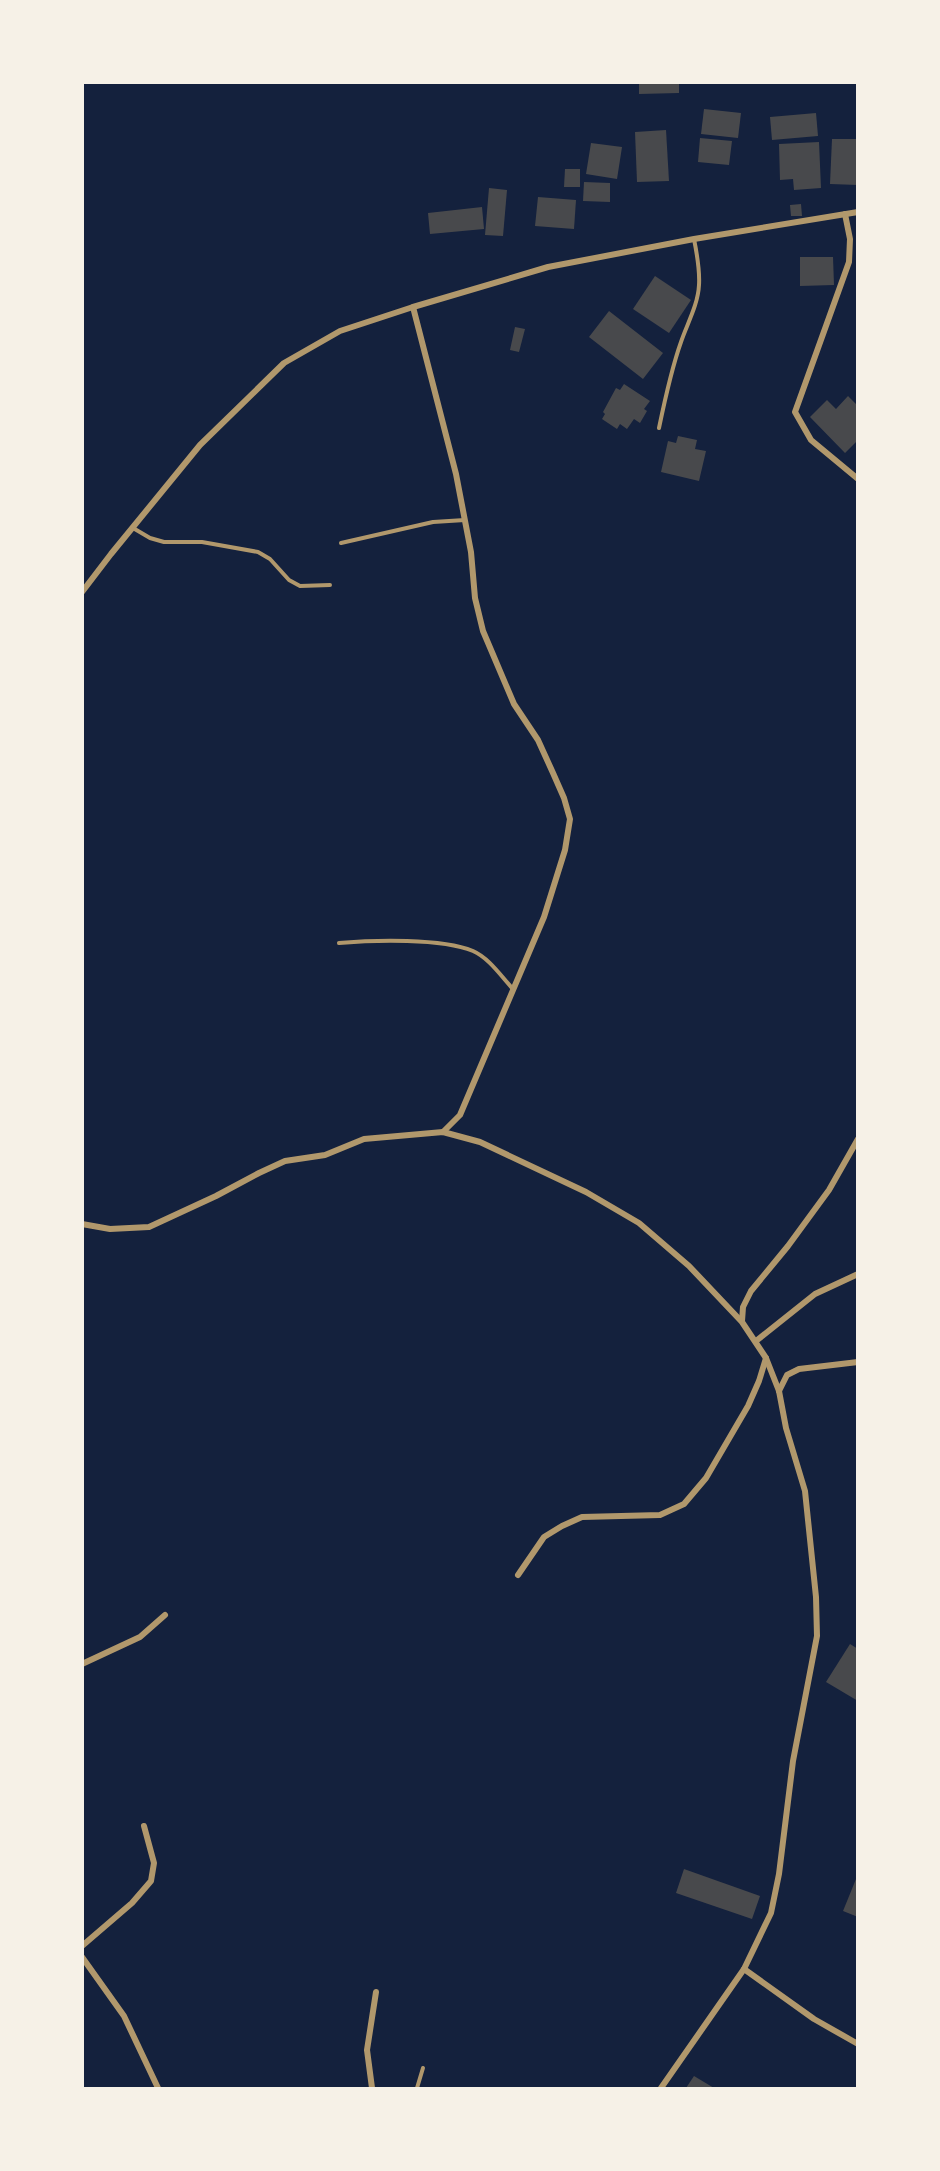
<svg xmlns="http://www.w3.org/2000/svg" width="940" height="2171" viewBox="0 0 940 2171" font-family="Montserrat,sans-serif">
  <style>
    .building { fill: #48494c }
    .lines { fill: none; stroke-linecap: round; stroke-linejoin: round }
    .service { stroke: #b1986c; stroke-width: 4 }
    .minor { stroke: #b1986c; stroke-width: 6 }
  </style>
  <rect width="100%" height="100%" fill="#14213d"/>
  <g class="building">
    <path d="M 639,82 L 679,82 L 679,93 L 639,94 Z"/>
    <path d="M 704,109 L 741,113 L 738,138 L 701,134 Z"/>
    <path d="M 816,113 L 818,136 L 772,140 L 770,117 Z"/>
    <path d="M 666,130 L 669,181 L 637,182 L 635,132 Z"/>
    <path d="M 700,138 L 732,141 L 729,165 L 698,162 Z"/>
    <path d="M 832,139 L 858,139 L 858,185 L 830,184 Z"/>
    <path d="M 819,142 L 821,188 L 794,190 L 793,179 L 780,180 L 779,144 Z"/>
    <path d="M 591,143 L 622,147 L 617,179 L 586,174 Z"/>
    <path d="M 565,169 L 580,169 L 580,187 L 564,187 Z"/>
    <path d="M 584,182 L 610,183 L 610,202 L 583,201 Z"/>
    <path d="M 489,188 L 507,190 L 503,236 L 485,235 Z"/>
    <path d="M 538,197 L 576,200 L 574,229 L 535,226 Z"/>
    <path d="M 801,204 L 802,216 L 791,216 L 790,205 Z"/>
    <path d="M 482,207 L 484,229 L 430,234 L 428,213 Z"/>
    <path d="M 800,257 L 833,257 L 834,285 L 800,286 Z"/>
    <path d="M 655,276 L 691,300 L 669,333 L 633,309 Z"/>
    <path d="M 609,311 L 663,353 L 643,379 L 589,337 Z"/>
    <path d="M 515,327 L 525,329 L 519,352 L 510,350 Z"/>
    <path d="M 624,384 L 650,401 L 644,409 L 647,411 L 640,423 L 634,419 L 627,429 L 620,424 L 617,429 L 602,419 L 605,414 L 603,412 L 616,388 L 620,390 Z"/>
    <path d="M 848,396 L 858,406 L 858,440 L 845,453 L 810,417 L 827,400 L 836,409 Z"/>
    <path d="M 678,436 L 697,440 L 695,449 L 706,451 L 699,481 L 661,472 L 668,441 L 676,443 Z"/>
    <path d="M 850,1644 L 858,1649 L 858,1701 L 826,1682 Z"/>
    <path d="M 684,1869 L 760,1896 L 752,1919 L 676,1893 Z"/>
    <path d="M 856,1879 L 858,1879 L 858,1917 L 843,1911 Z"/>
    <path d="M 694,2076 L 714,2088 L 686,2088 Z"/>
  </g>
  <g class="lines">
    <g class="service">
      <path d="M 659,428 C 665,399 671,370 681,342 C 687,324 698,305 699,285 C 700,270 697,254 694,239"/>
      <path d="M 133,528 L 150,538 L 164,542 L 202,542 L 258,552 L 270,559 L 289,580 L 300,586 L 330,585"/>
      <path d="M 341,543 L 433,522 L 465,520"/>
      <path d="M 339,943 C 374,940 441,938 473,951 C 489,958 501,976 513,989"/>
      <path d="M 417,2088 L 423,2068"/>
    </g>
    <g class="minor">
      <path d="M 845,214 L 850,239 L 849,262 L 795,412 L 811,440 L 858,479"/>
      <path d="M 413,307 L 456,474 L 471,552 L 475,598 L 483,631 L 514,704 L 538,740 L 553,773 L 564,798 L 570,819 L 565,850 L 544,917 L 460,1115 L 443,1132"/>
      <path d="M 82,592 L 111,554 L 200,445 L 284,363 L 340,331 L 413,307 L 548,267 L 694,239 L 858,212"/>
      <path d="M 82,1224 L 110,1229 L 149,1227 L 216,1196 L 259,1173 L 285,1161 L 325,1155 L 364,1139 L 443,1132 L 480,1142 L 586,1192 L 639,1223 L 689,1266 L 742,1322 L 766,1358 L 779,1391 L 786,1428 L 805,1491 L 816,1597 L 817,1636 L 793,1761 L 779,1874 L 771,1913 L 744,1969 L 661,2088"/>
      <path d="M 742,1321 L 743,1307 L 751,1291 L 788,1246 L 829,1190 L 858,1139"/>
      <path d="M 756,1341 L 815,1294 L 858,1274"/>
      <path d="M 779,1391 L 787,1375 L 799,1369 L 858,1362"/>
      <path d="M 518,1575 L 544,1537 L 562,1526 L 582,1517 L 660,1515 L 684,1504 L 706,1478 L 748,1406 L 759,1381 L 766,1358"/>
      <path d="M 82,1664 L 140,1637 L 165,1615"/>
      <path d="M 82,1946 L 132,1903 L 151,1881 L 154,1863 L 144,1826"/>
      <path d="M 82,1957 L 124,2016 L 158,2088"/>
      <path d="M 744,1969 L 814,2019 L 858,2044"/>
      <path d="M 372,2088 L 367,2050 L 376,1992"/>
    </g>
  </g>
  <rect width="940" height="2171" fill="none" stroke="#f6f1e7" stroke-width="168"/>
</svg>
